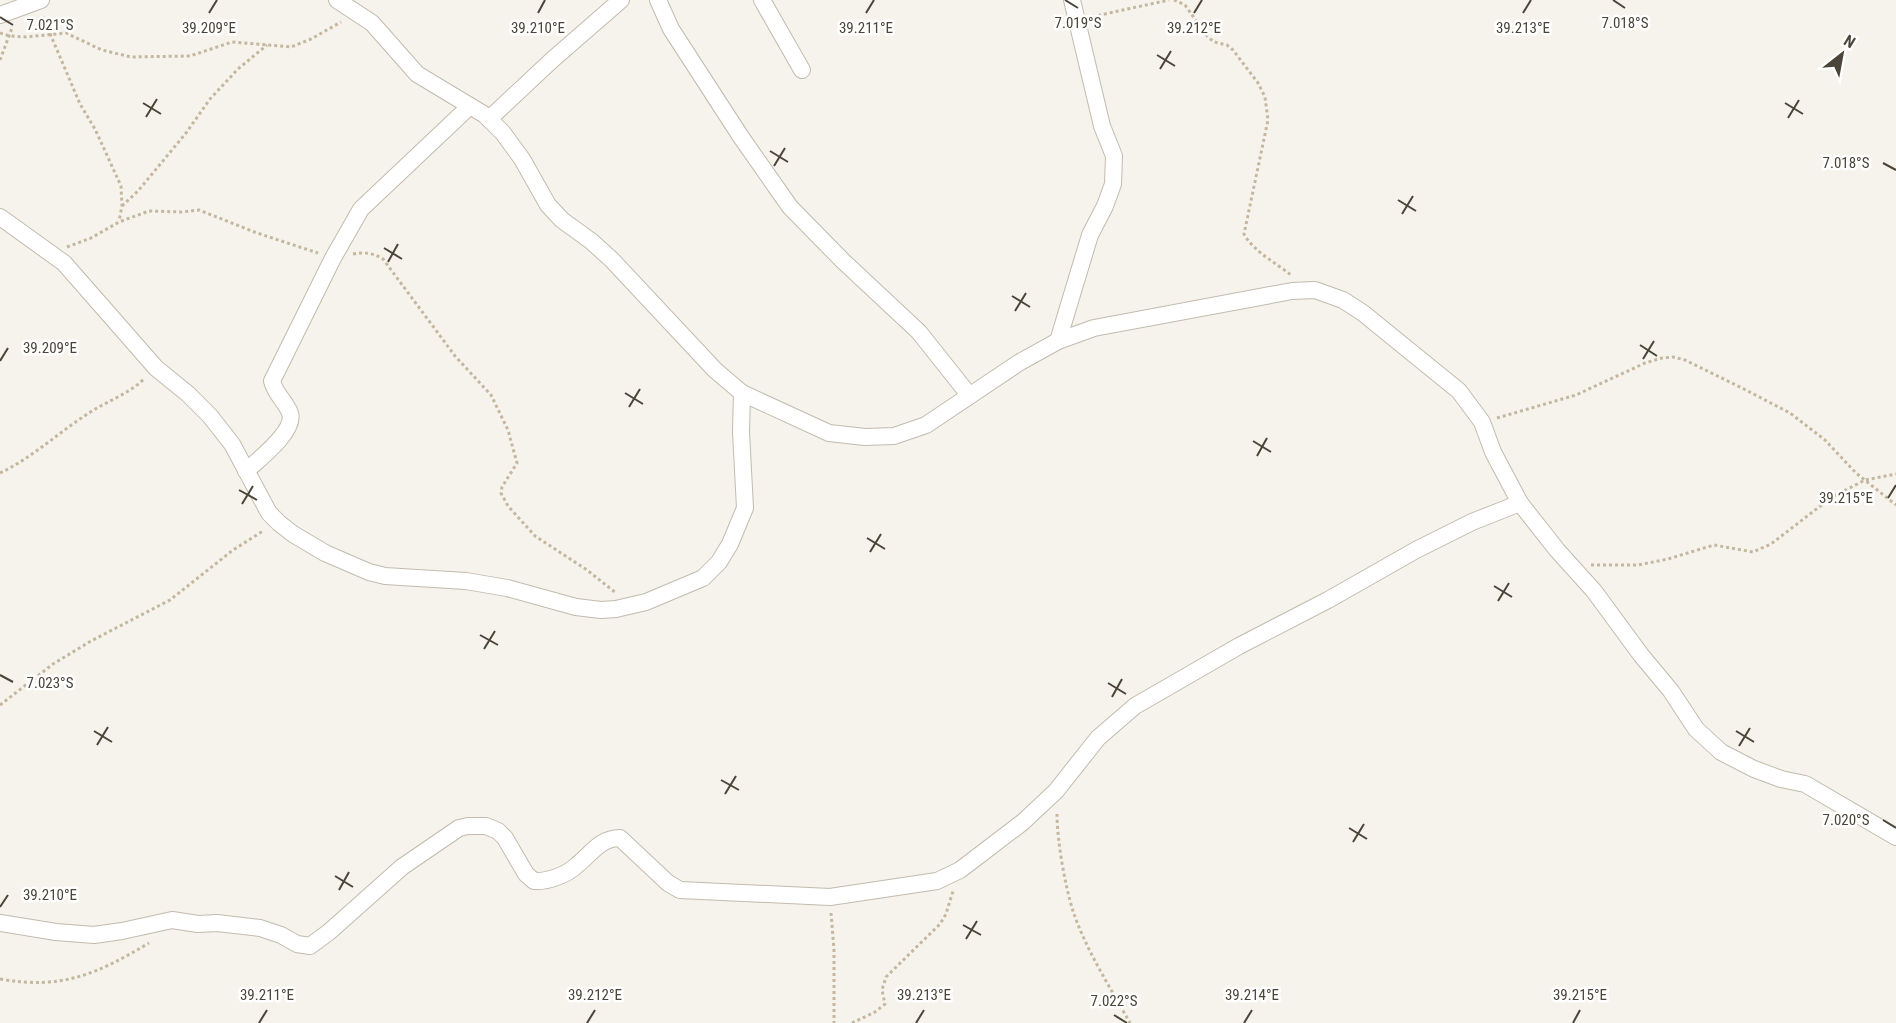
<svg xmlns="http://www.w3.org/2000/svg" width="1896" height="1023" viewBox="0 0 1896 1023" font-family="'Roboto Condensed',sans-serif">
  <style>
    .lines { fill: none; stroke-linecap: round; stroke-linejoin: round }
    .minor-casing { stroke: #c2bbae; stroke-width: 18 }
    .path { stroke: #c4b79f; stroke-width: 3; stroke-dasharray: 3 3; stroke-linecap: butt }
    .minor { stroke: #fff; stroke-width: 16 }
    .ticks { fill: none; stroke: #4b4439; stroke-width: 2 }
    .ticks-label { font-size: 15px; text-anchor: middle; fill: #4b4439; stroke: #fff; stroke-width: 5; stroke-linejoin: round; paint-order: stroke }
  </style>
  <rect width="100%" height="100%" fill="#f6f3ec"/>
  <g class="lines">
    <defs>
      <g id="minor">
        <path d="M 337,0 L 372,23 L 417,74 L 485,115 L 503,133 L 522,159 L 548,205 L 562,220 L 591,241 L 612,260 L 715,370 L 742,393 L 829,433 L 865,437 L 894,436 L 926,425 L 1020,362 L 1058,341 L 1094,328 L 1292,291 L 1315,290 L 1343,300 L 1363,313 L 1459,391 L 1482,422 L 1493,452 L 1520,503 L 1557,550 L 1594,591 L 1641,655 L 1671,691 L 1696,729 L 1721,752 L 1754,769 L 1781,779 L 1805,784 L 1896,837"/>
        <path d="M 658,0 L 671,29 L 741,137 L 790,207 L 843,261 L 919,332 L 969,395"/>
        <path d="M 762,0 L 802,70"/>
        <path d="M 0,15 L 41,0"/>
        <path d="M 489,119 L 552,60 L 621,0"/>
        <path d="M 0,217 L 64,263 L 156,368 L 188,394 L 210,416 L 232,444 L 269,513 L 279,523 L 293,534 L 325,553 L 369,572 L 385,576 L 466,581 L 507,588 L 576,607 L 601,610 L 616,609 L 646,602 L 703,578 L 719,562 L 730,544 L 745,508 L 741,432 L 742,393"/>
        <path d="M 1058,341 L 1090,235 L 1105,206 L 1113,184 L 1114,156 L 1102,126 L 1072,0"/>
        <path d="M 246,471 C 258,460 296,431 290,413 C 286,402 275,394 272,381 L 333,258 L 361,209 L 470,106"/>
        <path d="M 0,923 L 56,932 L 94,935 L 122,931 L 172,920 L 198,924 L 217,923 L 260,928 L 281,935 L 297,944 L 310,946 L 329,932 L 402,867 L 459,828 L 468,826 L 486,826 L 498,831 L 505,838 L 526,874 L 534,881 C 547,882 567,875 577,865 C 591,854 600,838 620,838 L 668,883 L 680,890 L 830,897 L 937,881 L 960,870 L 1023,822 L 1056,791 L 1098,738 L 1135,706 L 1239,646 L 1328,600 L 1416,550 L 1472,522 L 1520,503"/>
      </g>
    </defs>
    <use href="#minor" class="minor-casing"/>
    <g class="path">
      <path d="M 1174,0 L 1185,5 L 1207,36 L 1214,42 L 1227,45 L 1233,50 L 1258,83 L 1265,97 L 1268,120 L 1244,234 C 1253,251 1276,263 1291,275"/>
      <path d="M 43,17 L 80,104 L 95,129 L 121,186 L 122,206 L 119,221"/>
      <path d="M 1093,19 L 1100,15 L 1169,0"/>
      <path d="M 0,33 L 10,36 L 26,37 L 66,33 L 102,50 L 131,57 L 190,56 L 232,42 L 291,47 L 311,39 L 341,22"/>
      <path d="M 0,60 L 12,28"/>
      <path d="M 122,206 L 138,191 L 186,133 L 210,99 L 238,69 L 267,45"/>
      <path d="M 67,247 L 91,238 L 119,222 L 149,211 L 182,212 L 199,210 L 257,233 L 318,253"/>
      <path d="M 353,254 C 365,252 373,253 383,259 L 455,356 L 491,395 L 508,430 L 517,463 L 502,487 L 501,493 L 508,506 L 535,536 L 587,570 L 616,593"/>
      <path d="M 1497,418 L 1576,395 L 1645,363 L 1662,358 L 1673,357 L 1685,360 L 1742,388 L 1790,413 L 1825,440 L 1856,473 L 1896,505"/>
      <path d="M 0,473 C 32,458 59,432 89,413 C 107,401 127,395 144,379"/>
      <path d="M 1591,565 L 1638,565 L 1668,559 L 1714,545 L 1753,552 L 1771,544 L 1832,497 L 1865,480 L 1896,474"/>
      <path d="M 0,705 L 53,664 L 91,641 L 170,600 L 233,550 L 263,531"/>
      <path d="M 1057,814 C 1057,840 1065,886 1073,911 C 1086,950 1110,987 1130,1023"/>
      <path d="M 831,913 L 834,950 L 834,1023"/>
      <path d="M 0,979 C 62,990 97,974 149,943"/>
      <path d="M 852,1023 L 875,1012 L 885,1004 L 882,990 L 886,977 L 940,924 L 946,914 L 953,891"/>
    </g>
    <use href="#minor" class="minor"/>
  </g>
  <path class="ticks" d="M 1065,0 L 1078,8M 1613,0 L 1625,8M 209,13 L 217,0M 538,13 L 545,0M 866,13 L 874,0M 1194,13 L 1202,0M 1523,13 L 1531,0M 0,17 L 13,25M 1157,55 L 1175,66M 1160,69 L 1171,51M 143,103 L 161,114M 1785,103 L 1803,114M 146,117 L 157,99M 1788,118 L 1799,100M 770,151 L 788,162M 1883,163 L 1896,170M 774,166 L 785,148M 1398,200 L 1416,211M 1402,214 L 1413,196M 384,248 L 402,259M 388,262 L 398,244M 1012,296 L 1030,307M 1015,311 L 1026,293M 1640,345 L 1657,356M 1643,359 L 1654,341M 0,361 L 8,348M 625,393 L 643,404M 629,407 L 640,389M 1253,441 L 1271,452M 1257,456 L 1267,438M 239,490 L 257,500M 1888,498 L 1896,485M 242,504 L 253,486M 867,538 L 885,549M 870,552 L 881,534M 1494,586 L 1512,597M 1498,601 L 1509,583M 480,635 L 498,645M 484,649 L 495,631M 0,675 L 13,682M 1108,683 L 1126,694M 1112,697 L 1122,679M 94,731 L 112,742M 1736,731 L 1754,742M 97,745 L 108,727M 1739,746 L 1750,728M 721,780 L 739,790M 725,794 L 736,776M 1883,820 L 1896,828M 1349,828 L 1367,839M 1353,842 L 1364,824M 335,876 L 353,887M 339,890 L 349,872M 0,907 L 8,895M 963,925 L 981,935M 966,939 L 977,921M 1114,1015 L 1127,1023M 259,1023 L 267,1010M 587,1023 L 595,1010M 916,1023 L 924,1010M 1244,1023 L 1252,1010M 1573,1023 L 1580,1010"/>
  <g class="ticks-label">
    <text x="1625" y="28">7.018°S</text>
    <text x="1078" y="28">7.019°S</text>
    <text x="50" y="30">7.021°S</text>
    <text x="209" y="33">39.209°E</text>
    <text x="538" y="33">39.210°E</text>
    <text x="866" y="33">39.211°E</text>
    <text x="1194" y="33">39.212°E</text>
    <text x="1523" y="33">39.213°E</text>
    <text x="1846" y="168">7.018°S</text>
    <text x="50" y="353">39.209°E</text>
    <text x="1846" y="503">39.215°E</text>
    <text x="50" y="688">7.023°S</text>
    <text x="1846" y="825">7.020°S</text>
    <text x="50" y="900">39.210°E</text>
    <text x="267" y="1000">39.211°E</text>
    <text x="595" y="1000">39.212°E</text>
    <text x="924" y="1000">39.213°E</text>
    <text x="1252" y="1000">39.214°E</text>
    <text x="1580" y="1000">39.215°E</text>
    <text x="1114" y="1006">7.022°S</text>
  </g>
  <g transform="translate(1842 54) rotate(31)" stroke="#ffffff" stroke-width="4.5" paint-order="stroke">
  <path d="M0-4.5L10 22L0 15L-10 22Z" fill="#4b4439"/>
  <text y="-9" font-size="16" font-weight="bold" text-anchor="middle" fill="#4b4439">N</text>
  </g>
</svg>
